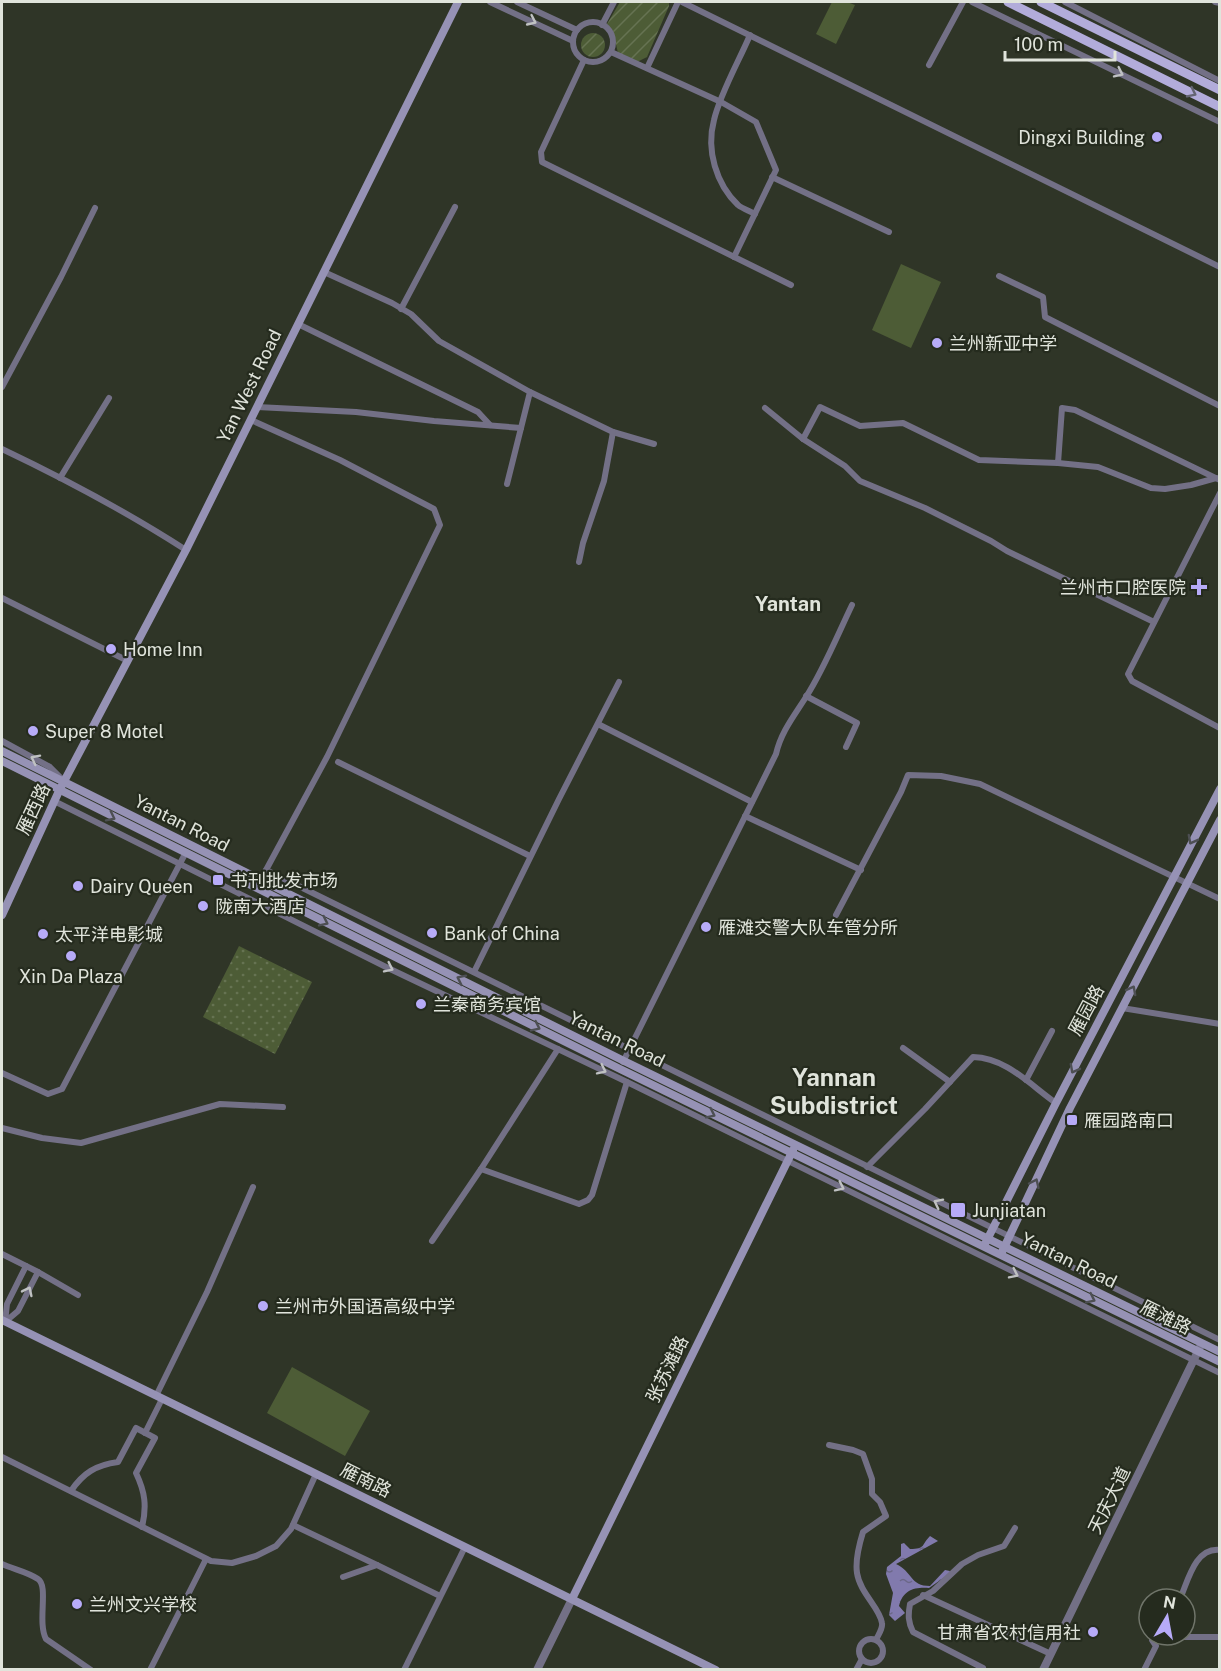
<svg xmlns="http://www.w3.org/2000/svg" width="1221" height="1671" viewBox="0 0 1221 1671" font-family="'Public Sans','Noto Sans SC',sans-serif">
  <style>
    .grass { fill: url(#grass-dots) }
    .park { fill: #4d5c36 }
    .garden { fill: url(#garden-furrows) }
    .water { fill: url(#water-ripples) }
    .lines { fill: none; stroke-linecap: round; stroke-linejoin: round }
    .minor { stroke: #737086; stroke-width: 6 }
    .tertiary { stroke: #737086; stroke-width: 8 }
    .secondary { stroke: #9692b5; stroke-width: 8 }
    .primary { stroke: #b2acda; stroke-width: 9 }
    .oneway { stroke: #bfc1c2 }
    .oneway2 { stroke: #646573 }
    .oneway3 { stroke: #4d4f53 }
    .poi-dot { fill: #b7abf8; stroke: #252b1e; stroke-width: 2 }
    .labels { text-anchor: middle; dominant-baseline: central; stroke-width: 4.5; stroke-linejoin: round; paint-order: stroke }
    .poi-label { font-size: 18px; fill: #e0e4db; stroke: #252b1e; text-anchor: start }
    .street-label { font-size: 18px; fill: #e0e4db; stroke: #252b1e }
    .neighbourhood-label { font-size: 20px; font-weight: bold; fill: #e0e4db; stroke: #252b1e }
    .district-label { font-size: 24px; font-weight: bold; fill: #e0e4db; stroke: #252b1e }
  </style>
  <defs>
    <pattern id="grass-dots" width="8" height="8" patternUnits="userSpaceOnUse" patternTransform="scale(1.5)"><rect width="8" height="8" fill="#4d5c36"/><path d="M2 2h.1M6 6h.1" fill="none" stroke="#667352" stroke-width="1.8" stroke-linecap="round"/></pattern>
    <pattern id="garden-furrows" width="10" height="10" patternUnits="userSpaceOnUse" patternTransform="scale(1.5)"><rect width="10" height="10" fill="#4d5c36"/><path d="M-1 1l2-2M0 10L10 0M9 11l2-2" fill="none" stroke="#667352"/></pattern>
    <pattern id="water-ripples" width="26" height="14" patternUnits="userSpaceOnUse" patternTransform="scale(1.5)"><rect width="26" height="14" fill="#817aad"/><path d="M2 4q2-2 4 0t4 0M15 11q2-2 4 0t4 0" fill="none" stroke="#6b6788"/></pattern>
  </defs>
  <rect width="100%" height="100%" fill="#2f3527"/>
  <path class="grass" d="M 239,946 L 312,982 L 275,1054 L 203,1017 Z"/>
  <g class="park">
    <path d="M 832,2 L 847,2 L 855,5 L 836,44 L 816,34 Z"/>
    <path d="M 901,264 L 941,282 L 911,348 L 872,330 Z"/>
    <path d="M 292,1367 L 370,1411 L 345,1456 L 267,1413 Z"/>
  </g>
  <g class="garden">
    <path d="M 620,2 L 669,2 L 669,6 L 647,57 L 637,62 L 618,53 L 613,31 L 607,24 Z"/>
    <circle cx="593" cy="45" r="12"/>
  </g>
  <path class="water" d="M 930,1536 L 938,1541 L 896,1564 C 913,1572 910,1586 930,1586 L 945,1570 L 950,1571 L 949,1574 L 929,1588 C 914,1587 903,1590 899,1606 L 905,1613 L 895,1621 L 889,1615 L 893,1593 L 886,1574 L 887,1567 L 901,1556 L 901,1544 L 904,1543 L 910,1549 C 926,1549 921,1545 930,1536 Z"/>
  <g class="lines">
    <g class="minor">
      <path d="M 490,2 L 573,41"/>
      <path d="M 517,2 L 577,30"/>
      <path d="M 682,2 L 1220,267"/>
      <path d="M 972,2 L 1220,122"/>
      <path d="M 1065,2 L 1220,81"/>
      <path d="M 1215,2 L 1220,3"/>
      <circle cx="593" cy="42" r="20"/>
      <path d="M 602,25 L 614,2"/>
      <path d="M 750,35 C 739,61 720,94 714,120 C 706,150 716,184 738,205 C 743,209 750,211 755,214"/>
      <path d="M 611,52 L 721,102 L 756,122 L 776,170 L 734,257"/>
      <path d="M 584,60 L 541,152 L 542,162 L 791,285"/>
      <path d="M 929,65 L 963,2"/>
      <path d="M 647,68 L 678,2"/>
      <path d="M 772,177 L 889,232"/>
      <path d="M 324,272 L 392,303 L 411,314 L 439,341 L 530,392 L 507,484"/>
      <path d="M 999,276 L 1043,297 L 1045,317 L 1220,406"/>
      <path d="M 401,309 L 455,207"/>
      <path d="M 298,324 L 478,412 L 490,425"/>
      <path d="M 2,387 L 61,277 L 95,208"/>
      <path d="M 530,392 L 613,432 L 654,444"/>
      <path d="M 257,407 L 356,412 L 434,421 L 521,428"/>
      <path d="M 765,408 L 803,439 L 845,466 L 860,481 L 925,508 L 991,541 L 1007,551 L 1154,622"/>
      <path d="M 251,420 L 340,460 L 434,509 L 440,525 L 327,757 L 259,883"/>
      <path d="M 803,439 L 820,407 L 860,426 L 903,423 L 979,460 L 1058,463 L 1062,408 L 1075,410 L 1220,480"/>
      <path d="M 2,449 C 65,479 127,512 186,550"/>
      <path d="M 1058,463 L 1098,467 L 1151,488 L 1165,489 L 1191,485 L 1216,478"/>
      <path d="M 60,478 L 109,398"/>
      <path d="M 1220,493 L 1128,674 L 1132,681 L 1220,728"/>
      <path d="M 579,562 L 583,543 L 604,481 L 613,432"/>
      <path d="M 2,598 L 128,661"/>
      <path d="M 806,696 L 857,723 L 846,747"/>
      <path d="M 598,724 L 752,802"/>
      <path d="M 2,741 L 50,767 L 62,779"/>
      <path d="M 338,762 L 530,856"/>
      <path d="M 54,801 L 388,968 L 627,1082 L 1220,1373"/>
      <path d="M 745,816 L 861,870"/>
      <path d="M 266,870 L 1220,1340"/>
      <path d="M 836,915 L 901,792 L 908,775 L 941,776 L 980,784 L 1220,899"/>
      <path d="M 474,972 L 559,799 L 619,682"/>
      <path d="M 1122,1008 L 1220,1024"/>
      <path d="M 903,1048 L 950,1082"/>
      <path d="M 623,1062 L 776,754 C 781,732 794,716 806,697 C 823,671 838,634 852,605"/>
      <path d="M 2,1073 L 48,1094 L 62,1089 L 185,854"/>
      <path d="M 1026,1080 L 1052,1031"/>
      <path d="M 2,1128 L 42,1138 L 81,1143 L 220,1104 L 283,1107"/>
      <path d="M 867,1167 L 925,1109 L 973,1057 C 1007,1058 1030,1085 1056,1103"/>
      <path d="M 481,1169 L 579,1204 L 588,1200 L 592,1195 L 627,1082"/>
      <path d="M 432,1241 L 481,1169 L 558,1049"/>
      <path d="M 2,1254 L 38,1272 L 78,1295"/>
      <path d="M 26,1266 L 7,1304 L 5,1322 L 18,1311 L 38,1272"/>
      <path d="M 156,1396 L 207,1292 L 253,1187"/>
      <path d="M 145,1433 L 162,1399"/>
      <path d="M 829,1445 L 853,1450 L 863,1454 L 872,1479 L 872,1494 L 880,1502 L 886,1516 L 863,1532 C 859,1545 855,1560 857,1573 C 860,1593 880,1608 882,1623 C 883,1629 878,1635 876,1640"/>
      <path d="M 2,1457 L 211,1561 L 232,1563 L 256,1556 L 276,1546 L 291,1529 L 316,1474"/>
      <path d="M 71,1491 C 83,1473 96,1465 118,1462 L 136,1428 L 155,1438 L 136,1473 C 145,1492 147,1506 142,1527"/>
      <path d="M 293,1525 L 377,1565"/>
      <path d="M 2,1564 C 13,1569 28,1572 38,1579 C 49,1586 37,1622 46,1639 L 91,1670"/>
      <path d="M 343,1577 L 377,1565 L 440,1596"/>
      <path d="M 923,1595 L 1051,1654"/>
      <path d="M 1180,1599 C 1188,1581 1195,1547 1220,1550"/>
      <path d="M 1177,1635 L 1178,1637 L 1220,1637"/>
      <circle cx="871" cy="1651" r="12"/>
      <path d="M 983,1668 L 913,1632 C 908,1622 908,1615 910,1604 L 933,1591 L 962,1564 L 978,1555 L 1004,1546 L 1015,1528"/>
      <path d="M 150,1670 L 206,1559"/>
      <path d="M 404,1670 L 465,1547"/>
      <path d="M 856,1670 L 862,1659"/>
      <path d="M 1144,1670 L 1156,1646 L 1152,1640 L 1153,1635"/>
    </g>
    <g class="tertiary">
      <path d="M 537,1670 L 572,1599"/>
      <path d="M 1043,1670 L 1200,1347"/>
    </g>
    <g class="secondary">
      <path d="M 2,751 L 624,1061 L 1220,1352"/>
      <path d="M 2,761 L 620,1069 L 1220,1362"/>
      <path d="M 2,915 L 59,791 L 186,550 L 458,2"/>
      <path d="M 985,1244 L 1056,1103 L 1220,789"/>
      <path d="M 1002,1252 L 1070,1108 L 1220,820"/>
      <path d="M 2,1320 L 716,1670"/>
      <path d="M 572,1599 L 793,1150"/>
    </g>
    <g class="primary">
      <path d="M 1008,2 L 1220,107"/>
      <path d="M 1041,2 L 1220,90"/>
    </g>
  </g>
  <defs><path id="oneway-chevron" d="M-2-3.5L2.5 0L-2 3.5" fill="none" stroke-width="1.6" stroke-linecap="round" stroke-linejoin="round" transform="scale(1.5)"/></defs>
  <g class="oneway">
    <use href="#oneway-chevron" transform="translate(532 21) rotate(25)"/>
    <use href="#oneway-chevron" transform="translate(1119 73) rotate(26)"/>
    <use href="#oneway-chevron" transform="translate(35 759) rotate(-153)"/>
    <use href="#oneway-chevron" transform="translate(389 968) rotate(26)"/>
    <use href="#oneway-chevron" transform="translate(602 1070) rotate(26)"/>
    <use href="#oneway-chevron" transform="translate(840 1187) rotate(26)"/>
    <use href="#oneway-chevron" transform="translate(938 1203) rotate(-153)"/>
    <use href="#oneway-chevron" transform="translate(1014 1274) rotate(26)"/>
    <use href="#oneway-chevron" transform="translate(28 1291) rotate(-64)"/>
  </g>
  <use class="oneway2" href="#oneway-chevron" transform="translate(1192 93) rotate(26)"/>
  <g class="oneway3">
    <use href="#oneway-chevron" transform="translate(111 817) rotate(27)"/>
    <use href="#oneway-chevron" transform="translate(1192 840) rotate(118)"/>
    <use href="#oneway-chevron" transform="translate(324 922) rotate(26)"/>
    <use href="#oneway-chevron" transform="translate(461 979) rotate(-154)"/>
    <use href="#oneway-chevron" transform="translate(1132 990) rotate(-62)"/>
    <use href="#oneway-chevron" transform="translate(536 1027) rotate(26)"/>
    <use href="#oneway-chevron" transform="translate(1074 1069) rotate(118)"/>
    <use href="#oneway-chevron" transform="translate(711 1114) rotate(26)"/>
    <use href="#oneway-chevron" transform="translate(1035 1183) rotate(-65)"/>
    <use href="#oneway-chevron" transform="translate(1091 1299) rotate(26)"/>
  </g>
  <g class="poi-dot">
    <circle cx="1157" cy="137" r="6"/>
    <circle cx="937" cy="343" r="6"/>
    <path d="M1196 578h6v6h6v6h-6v6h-6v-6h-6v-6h6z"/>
    <circle cx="111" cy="649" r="6"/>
    <circle cx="33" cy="731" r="6"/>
    <rect x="212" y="874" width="12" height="12" rx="3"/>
    <circle cx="78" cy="886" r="6"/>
    <circle cx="203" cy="906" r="6"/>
    <circle cx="706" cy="927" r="6"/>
    <circle cx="432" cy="933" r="6"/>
    <circle cx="43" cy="934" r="6"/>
    <circle cx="71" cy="956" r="6"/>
    <circle cx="421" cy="1004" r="6"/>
    <rect x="1066" y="1114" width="12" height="12" rx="3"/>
    <rect x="950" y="1202" width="16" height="16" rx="3"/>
    <circle cx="263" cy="1306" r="6"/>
    <circle cx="77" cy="1604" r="6"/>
    <circle cx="1093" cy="1632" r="6"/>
  </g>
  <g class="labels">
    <g class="poi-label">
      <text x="1145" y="137" text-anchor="end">Dingxi Building</text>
      <text x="949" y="343">兰州新亚中学</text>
      <text x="1186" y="587" text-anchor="end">兰州市口腔医院</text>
      <text x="123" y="649">Home Inn</text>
      <text x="45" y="731">Super 8 Motel</text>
      <text x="230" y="880">书刊批发市场</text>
      <text x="90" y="886">Dairy Queen</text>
      <text x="215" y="906">陇南大酒店</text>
      <text x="718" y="927">雁滩交警大队车管分所</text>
      <text x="444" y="933">Bank of China</text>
      <text x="55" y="934">太平洋电影城</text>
      <text x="71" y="976" text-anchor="middle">Xin Da Plaza</text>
      <text x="433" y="1004">兰秦商务宾馆</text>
      <text x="1084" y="1120">雁园路南口</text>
      <text x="972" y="1210">Junjiatan</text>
      <text x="275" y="1306">兰州市外国语高级中学</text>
      <text x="89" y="1604">兰州文兴学校</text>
      <text x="1081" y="1632" text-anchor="end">甘肃省农村信用社</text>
    </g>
    <g class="street-label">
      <text transform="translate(249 386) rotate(-64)">Yan West Road</text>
      <text transform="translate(33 809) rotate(-65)">雁西路</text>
      <text transform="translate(182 823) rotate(27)">Yantan Road</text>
      <text transform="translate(1086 1010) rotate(-62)">雁园路</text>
      <text transform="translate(617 1039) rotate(26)">Yantan Road</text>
      <text transform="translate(1069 1260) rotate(26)">Yantan Road</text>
      <text transform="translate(1166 1317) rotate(26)">雁滩路</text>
      <text transform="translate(667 1369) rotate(-64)">张苏滩路</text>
      <text transform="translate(366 1480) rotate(26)">雁南路</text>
      <text transform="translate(1109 1500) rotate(-64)">天庆大道</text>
    </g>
    <g class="neighbourhood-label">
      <text x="788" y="604">Yantan</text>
    </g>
    <g class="district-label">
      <text x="834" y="1077">Yannan<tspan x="834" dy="28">Subdistrict</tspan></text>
    </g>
  </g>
  <rect width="1221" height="1671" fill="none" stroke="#e0e4db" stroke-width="6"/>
  <g transform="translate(1167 1617) rotate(10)"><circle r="28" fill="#252b1e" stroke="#70756a" stroke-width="1.5"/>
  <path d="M0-4.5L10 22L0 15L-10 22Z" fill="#b7abf8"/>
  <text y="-9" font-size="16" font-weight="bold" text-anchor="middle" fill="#e0e4db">N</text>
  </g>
  <path d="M1005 51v9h110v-9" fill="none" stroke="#e0e4db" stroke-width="3"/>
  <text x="1014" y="51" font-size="18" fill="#e0e4db" stroke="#252b1e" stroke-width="4.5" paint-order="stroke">100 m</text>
</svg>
